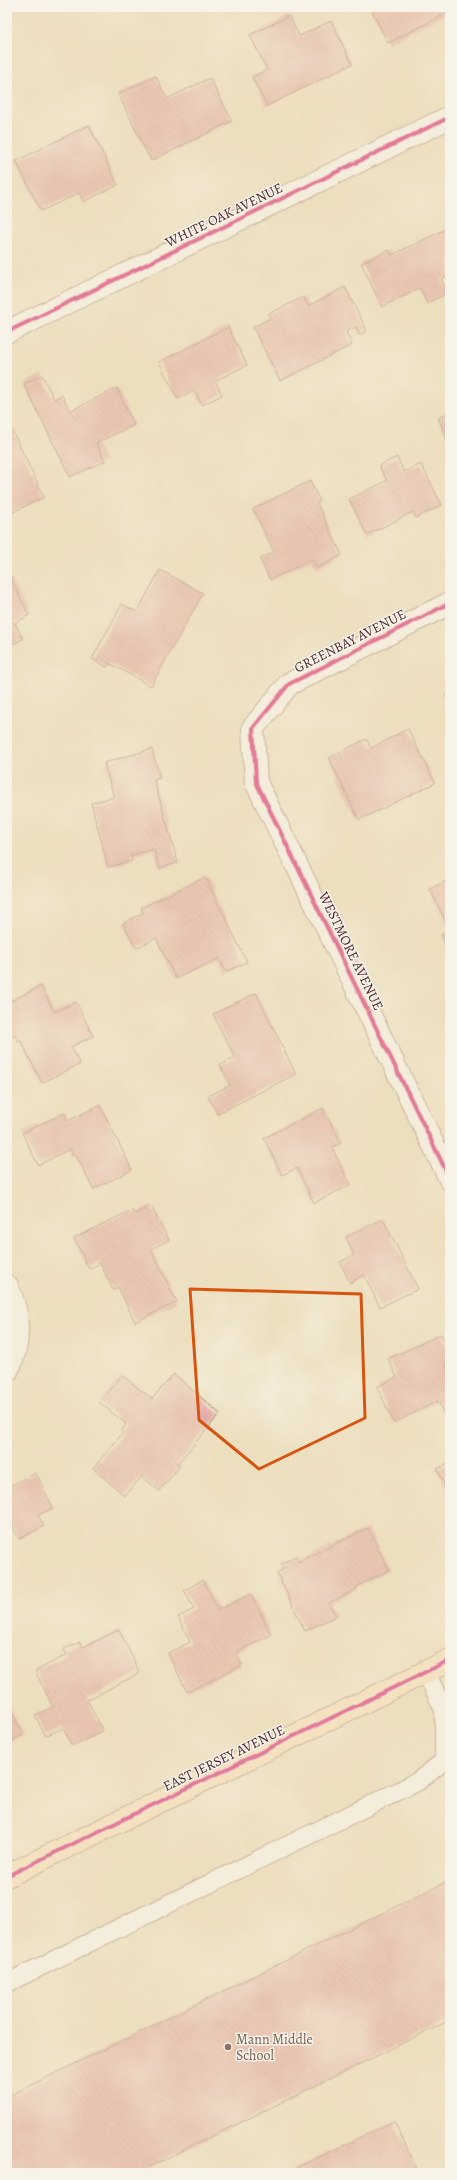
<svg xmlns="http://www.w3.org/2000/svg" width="457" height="2180" viewBox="0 0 457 2180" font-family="Alegreya,serif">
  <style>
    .building { fill: url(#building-back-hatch) }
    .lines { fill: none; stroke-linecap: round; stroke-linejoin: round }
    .lane-casing { stroke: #9b7f74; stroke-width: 20 }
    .street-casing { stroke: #9b7f74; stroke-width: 24 }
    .secondary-casing { stroke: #9b7f74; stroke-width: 24 }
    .lane { stroke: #fff; stroke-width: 18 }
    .street { stroke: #fff; stroke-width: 22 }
    .secondary { stroke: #fce5c4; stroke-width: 22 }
    .cycleway-casing { stroke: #f7f3e8; stroke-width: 6 }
    .cycleway { stroke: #d6006c; stroke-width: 4 }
    .marked { fill: none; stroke: #d8530f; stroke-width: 3; stroke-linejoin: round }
    .education-dot { fill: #8d6e63; stroke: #f7f3e8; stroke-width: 1.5 }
    .labels { text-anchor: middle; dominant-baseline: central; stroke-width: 3; stroke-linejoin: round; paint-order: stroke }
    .street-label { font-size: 14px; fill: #4a1f2b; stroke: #f7f3e8 }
    .education-label { font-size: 14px; fill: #785e54; stroke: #f7f3e8; text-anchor: start }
  </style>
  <defs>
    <pattern id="building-back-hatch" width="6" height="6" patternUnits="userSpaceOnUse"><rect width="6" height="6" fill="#e6a9a6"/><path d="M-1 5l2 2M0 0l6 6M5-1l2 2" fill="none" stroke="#bc8987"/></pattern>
  </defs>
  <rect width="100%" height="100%" fill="#f7f3e8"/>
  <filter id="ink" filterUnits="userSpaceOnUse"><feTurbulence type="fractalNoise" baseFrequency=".025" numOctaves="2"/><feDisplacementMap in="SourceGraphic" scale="8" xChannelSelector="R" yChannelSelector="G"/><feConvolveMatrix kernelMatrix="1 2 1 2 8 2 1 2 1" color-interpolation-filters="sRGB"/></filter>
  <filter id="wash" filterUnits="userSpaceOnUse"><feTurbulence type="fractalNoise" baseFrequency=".012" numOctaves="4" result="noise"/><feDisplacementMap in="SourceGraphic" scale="16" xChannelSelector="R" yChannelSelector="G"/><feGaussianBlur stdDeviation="0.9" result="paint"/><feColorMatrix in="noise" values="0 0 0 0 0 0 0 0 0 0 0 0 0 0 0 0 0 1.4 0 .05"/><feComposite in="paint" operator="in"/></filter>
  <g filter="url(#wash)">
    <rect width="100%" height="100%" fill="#ecdfbe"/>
    <g id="blocks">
      <g class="building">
        <path d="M 370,7 L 450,7 L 450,12 L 388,43 Z"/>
        <path d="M 289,16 L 299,36 L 331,21 L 352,64 L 267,106 L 252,77 L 267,70 L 250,35 Z"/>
        <path d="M 156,76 L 167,99 L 210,78 L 232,121 L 151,161 L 118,94 Z"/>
        <path d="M 89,125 L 118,185 L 83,202 L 79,193 L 41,211 L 16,161 Z"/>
        <path d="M 450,227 L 450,274 L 441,279 L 448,293 L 427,303 L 420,288 L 382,307 L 361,263 L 389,250 L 392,255 Z"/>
        <path d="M 345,287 L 367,331 L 359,335 L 356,327 L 346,332 L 352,345 L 280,381 L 253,327 L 270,318 L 268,314 L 304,297 L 308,306 Z"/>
        <path d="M 228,327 L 247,365 L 215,381 L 222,395 L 202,405 L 195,391 L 178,399 L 159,362 Z"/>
        <path d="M 42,375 L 54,399 L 62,395 L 70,411 L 117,388 L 134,425 L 96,443 L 105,461 L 70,477 L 24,384 Z"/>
        <path d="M 450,412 L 450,443 L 438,418 Z"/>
        <path d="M 9,424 L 44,497 L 7,515 L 7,425 Z"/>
        <path d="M 397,457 L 404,472 L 421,464 L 442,505 L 416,518 L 413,512 L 367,535 L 349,499 L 387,481 L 379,466 Z"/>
        <path d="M 310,481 L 320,501 L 317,503 L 342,555 L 317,568 L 312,559 L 270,580 L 260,559 L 274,552 L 253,509 Z"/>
        <path d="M 160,570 L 203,593 L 151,686 L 109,663 L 107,667 L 92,659 L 122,604 L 137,612 Z"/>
        <path d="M 9,575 L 29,615 L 15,623 L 23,639 L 7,647 L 7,576 Z"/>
        <path d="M 450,693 L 450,706 L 445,695 Z"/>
        <path d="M 408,729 L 435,783 L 359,820 L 329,758 L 366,739 L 371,748 Z"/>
        <path d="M 152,749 L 160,778 L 154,780 L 178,863 L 159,868 L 154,849 L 131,855 L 132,861 L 108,867 L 91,803 L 114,797 L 104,763 Z"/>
        <path d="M 205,877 L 247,962 L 226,972 L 219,958 L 176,979 L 156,938 L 136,948 L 123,923 L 143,913 L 141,908 Z"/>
        <path d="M 450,879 L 450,930 L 430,889 Z"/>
        <path d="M 450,931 L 450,952 L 442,935 Z"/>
        <path d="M 41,986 L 54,1012 L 76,1002 L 93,1036 L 71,1047 L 80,1064 L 42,1083 L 21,1041 L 19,1042 L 15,1035 L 7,1039 L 7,1003 Z"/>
        <path d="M 256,993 L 296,1074 L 217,1114 L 208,1096 L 230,1085 L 220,1065 L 235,1058 L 213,1014 Z"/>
        <path d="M 100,1105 L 132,1170 L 93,1189 L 76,1155 L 73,1156 L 70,1149 L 38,1165 L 22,1133 L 64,1113 L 68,1121 Z"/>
        <path d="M 323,1108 L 341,1143 L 332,1147 L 350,1185 L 314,1203 L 297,1168 L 282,1175 L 264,1138 Z"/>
        <path d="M 151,1206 L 169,1240 L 151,1249 L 177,1302 L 135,1322 L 118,1287 L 113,1290 L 100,1263 L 89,1269 L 74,1238 L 132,1210 L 134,1214 Z"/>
        <path d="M 383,1219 L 418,1289 L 380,1307 L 364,1275 L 350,1283 L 340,1262 L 354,1255 L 346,1237 Z"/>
        <path d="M 441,1334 L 450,1352 L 450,1362 L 445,1364 L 450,1375 L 450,1414 L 445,1416 L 438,1401 L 394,1423 L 377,1387 L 397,1377 L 388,1359 Z"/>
        <path d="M 174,1374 L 220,1414 L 177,1464 L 180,1466 L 159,1491 L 142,1476 L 125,1496 L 93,1468 L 123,1433 L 121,1431 L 126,1424 L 99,1402 L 122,1375 L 152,1399 Z"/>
        <path d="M 450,1463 L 450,1496 L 437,1469 Z"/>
        <path d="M 36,1473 L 53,1508 L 38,1515 L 44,1526 L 19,1539 L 13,1527 L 7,1530 L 7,1487 Z"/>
        <path d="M 450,1522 L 450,1533 L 446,1524 Z"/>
        <path d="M 368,1528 L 389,1570 L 356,1587 L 357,1589 L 329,1603 L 336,1616 L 305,1631 L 277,1573 L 284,1569 L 281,1564 L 296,1556 L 298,1562 Z"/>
        <path d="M 203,1580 L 218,1610 L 251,1594 L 271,1635 L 236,1652 L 242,1665 L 187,1692 L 168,1653 L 190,1642 L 178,1617 L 194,1609 L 184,1590 Z"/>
        <path d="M 119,1630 L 140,1673 L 87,1700 L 103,1731 L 72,1746 L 63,1728 L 45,1736 L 35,1715 L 53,1707 L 35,1671 L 67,1655 L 64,1649 L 80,1642 L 83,1647 Z"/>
        <path d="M 7,1702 L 23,1735 L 7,1743 Z"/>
        <path d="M 450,1880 L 450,2020 L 137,2173 L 7,2173 L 7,2097 Z"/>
        <path d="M 394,2121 L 419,2173 L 296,2173 L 294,2169 Z"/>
      </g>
    </g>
  </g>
  <g filter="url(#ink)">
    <use href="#blocks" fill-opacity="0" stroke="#9b7f74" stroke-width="1"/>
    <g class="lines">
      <defs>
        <path id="lane" d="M 7,1983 L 417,1782 L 444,1761 L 444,1710 L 426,1672"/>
        <g id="street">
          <path d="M 7,332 L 450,117"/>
          <path d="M 450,603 L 289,684 L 253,728 L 256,782 L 450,1179"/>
          <path d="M 7,1286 C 20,1312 21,1345 7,1371"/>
        </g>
        <path id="secondary" d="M 7,1876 L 450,1660"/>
      </defs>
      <use href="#lane" class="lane-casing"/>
      <use href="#street" class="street-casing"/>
      <use href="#secondary" class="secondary-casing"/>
      <use href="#lane" class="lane"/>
      <use href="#street" class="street"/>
      <use href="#secondary" class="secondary"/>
      <defs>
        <g id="cycleway">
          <path d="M 7,332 L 450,117"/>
          <path d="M 450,603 L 289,684 L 253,728 L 256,782 L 450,1179"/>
          <path d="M 7,1876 L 450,1660"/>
        </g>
      </defs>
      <use href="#cycleway" class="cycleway-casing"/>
      <use href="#cycleway" class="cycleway"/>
    </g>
  </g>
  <path d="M0 0H457V2180H0ZM 190,1289 L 361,1294 L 365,1418 L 259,1469 L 199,1420 Z" fill="#ecdfbe" fill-opacity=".55" fill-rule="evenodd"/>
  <path class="marked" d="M 190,1289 L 361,1294 L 365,1418 L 259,1469 L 199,1420 Z"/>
  <circle class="education-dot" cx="228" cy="2047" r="4"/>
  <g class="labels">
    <g class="street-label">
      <text transform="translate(224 215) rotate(-26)">WHITE OAK AVENUE</text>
      <text transform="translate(350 641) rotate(-27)">GREENBAY AVENUE</text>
      <text transform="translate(351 951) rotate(64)">WESTMORE AVENUE</text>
      <text transform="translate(224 1758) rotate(-26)">EAST JERSEY AVENUE</text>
    </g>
    <g class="education-label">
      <text x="236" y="2039">Mann Middle<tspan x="236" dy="16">School</tspan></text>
    </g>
  </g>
  <rect width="457" height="2180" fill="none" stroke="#f7f3e8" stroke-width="24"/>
</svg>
